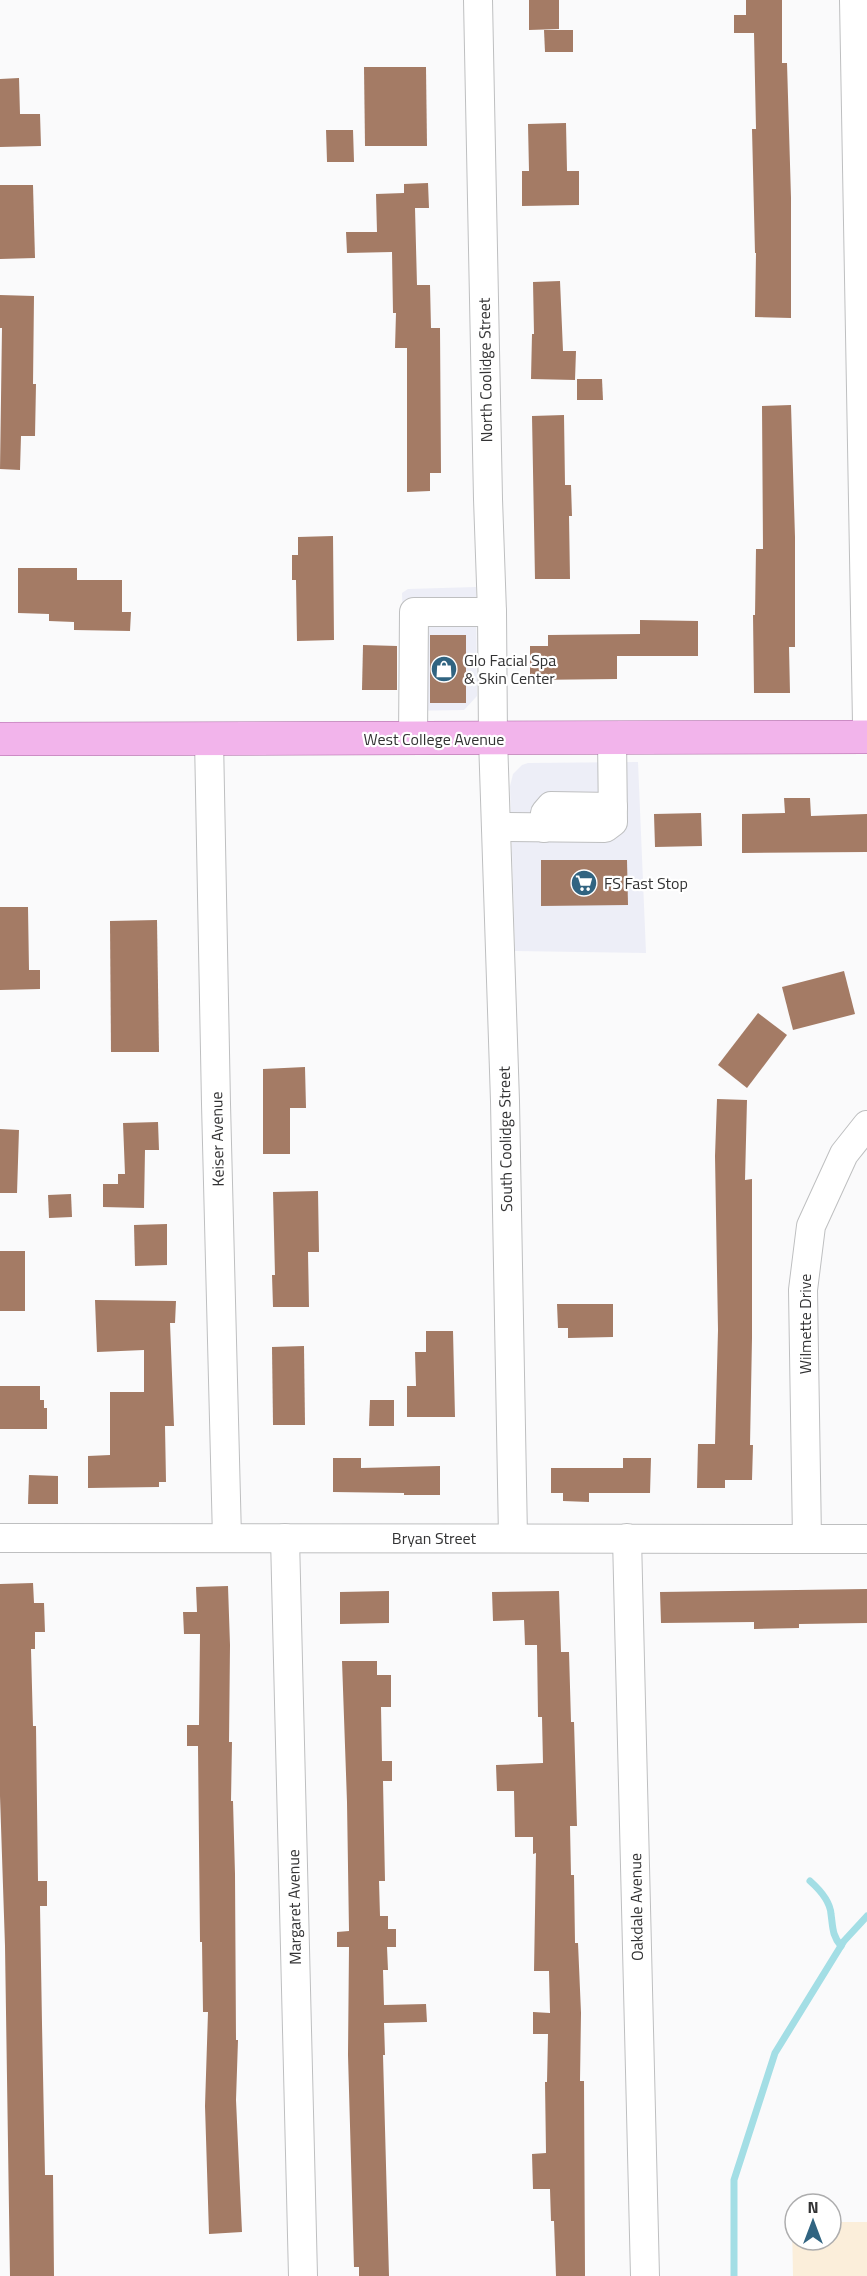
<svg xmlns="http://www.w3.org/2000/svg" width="867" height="2276" viewBox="0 0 867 2276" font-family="'Titillium Web',sans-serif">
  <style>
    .built { fill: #edeef7 }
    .education { fill: #fbeeda }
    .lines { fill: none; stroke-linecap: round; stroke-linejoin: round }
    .stream { stroke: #a3dee5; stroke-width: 7 }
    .building { fill: #a47b65 }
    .minor-casing { stroke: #bebfc0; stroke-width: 30 }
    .major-casing { stroke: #aa66a2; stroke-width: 34 }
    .minor { stroke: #fff; stroke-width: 28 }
    .major { stroke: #f2b4eb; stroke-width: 33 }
    .labels { text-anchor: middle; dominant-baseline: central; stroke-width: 4.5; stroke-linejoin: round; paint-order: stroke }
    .street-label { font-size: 16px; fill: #333334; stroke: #fff }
    .poi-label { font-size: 16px; fill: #333334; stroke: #fff; text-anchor: start }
  </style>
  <rect width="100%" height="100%" fill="#fafafb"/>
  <g class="built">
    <path d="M 476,587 L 477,696 L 464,710 L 405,711 L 402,593 L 408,589 Z"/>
    <path d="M 638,762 L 646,953 L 515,951 L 510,786 L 513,774 L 522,765 L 528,763 Z"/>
  </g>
  <path class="education" d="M 831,2222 L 867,2222 L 867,2276 L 793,2276 L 792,2223 L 795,2223 L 795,2240 L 831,2240 Z"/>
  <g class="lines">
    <g class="stream">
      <path d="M 810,1881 C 819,1889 830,1900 831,1914 C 833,1928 832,1935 841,1946"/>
      <path d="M 734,2276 L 734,2180 L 775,2053 L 844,1941 L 867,1916"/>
    </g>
  </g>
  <g class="building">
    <path d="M 529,0 L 559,0 L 559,29 L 529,30 Z"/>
    <path d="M 746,0 L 782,0 L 782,63 L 787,63 L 791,198 L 791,318 L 755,317 L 756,253 L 755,253 L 752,129 L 756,129 L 754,33 L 734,33 L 734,15 L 746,15 Z"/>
    <path d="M 544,30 L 573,30 L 573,52 L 545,52 Z"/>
    <path d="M 364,67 L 426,67 L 427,146 L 365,146 Z"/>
    <path d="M 19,78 L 20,114 L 40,114 L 41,146 L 0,147 L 0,79 Z"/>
    <path d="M 566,123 L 567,171 L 579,171 L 579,205 L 522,206 L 522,171 L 529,171 L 528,124 Z"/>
    <path d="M 326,130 L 353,130 L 354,162 L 327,162 Z"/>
    <path d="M 428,183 L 429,208 L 415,208 L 417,285 L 430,285 L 431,328 L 440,328 L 441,473 L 430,473 L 430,491 L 407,492 L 407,348 L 395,348 L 396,313 L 393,313 L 392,252 L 347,253 L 346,232 L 377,232 L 376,194 L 404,193 L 404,184 Z"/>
    <path d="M 0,185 L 33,185 L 35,258 L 0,259 Z"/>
    <path d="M 560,281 L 563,351 L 576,351 L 575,380 L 531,379 L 532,334 L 534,334 L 533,282 Z"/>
    <path d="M 0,295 L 34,296 L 33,384 L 36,384 L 35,436 L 21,436 L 20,470 L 0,469 L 2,328 L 0,328 Z"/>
    <path d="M 577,379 L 602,379 L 603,400 L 577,400 Z"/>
    <path d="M 791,405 L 795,537 L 795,647 L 789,647 L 790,693 L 754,693 L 753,615 L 755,615 L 756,549 L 763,549 L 762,406 Z"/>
    <path d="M 564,415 L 565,485 L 571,485 L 572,516 L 569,516 L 570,579 L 535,579 L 532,416 Z"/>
    <path d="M 333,536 L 334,640 L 297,641 L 296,580 L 292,580 L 292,555 L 298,555 L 298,537 Z"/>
    <path d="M 18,568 L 77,568 L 77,580 L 122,580 L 122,612 L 131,612 L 130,631 L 74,630 L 74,622 L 49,621 L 49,614 L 18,613 Z"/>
    <path d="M 640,620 L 698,621 L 698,656 L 617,656 L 617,679 L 530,680 L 530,646 L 548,646 L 548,635 L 640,634 Z"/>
    <rect x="430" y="635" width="36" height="68"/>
    <path d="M 363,645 L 397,646 L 397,690 L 362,690 Z"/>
    <path d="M 784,798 L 810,798 L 811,816 L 867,814 L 867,852 L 742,853 L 742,814 L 785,813 Z"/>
    <path d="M 701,813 L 702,846 L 655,847 L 654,814 Z"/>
    <path d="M 541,860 L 627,860 L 628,905 L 541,906 Z"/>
    <path d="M 0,907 L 28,907 L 29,970 L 40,970 L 40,989 L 0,990 Z"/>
    <path d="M 157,920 L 159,1052 L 111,1052 L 110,921 Z"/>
    <path d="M 844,971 L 855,1014 L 793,1030 L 782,987 Z"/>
    <path d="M 758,1013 L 787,1035 L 747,1088 L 718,1065 Z"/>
    <path d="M 305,1067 L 306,1108 L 290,1108 L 290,1154 L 263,1154 L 263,1069 Z"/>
    <path d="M 717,1099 L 747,1100 L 745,1180 L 752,1179 L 752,1338 L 750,1445 L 753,1445 L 752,1480 L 725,1480 L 725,1488 L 697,1488 L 698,1444 L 715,1444 L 718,1330 L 715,1156 Z"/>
    <path d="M 158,1122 L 159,1150 L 145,1150 L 144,1208 L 103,1207 L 103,1184 L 118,1184 L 118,1174 L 125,1174 L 123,1123 Z"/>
    <path d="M 0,1129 L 19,1130 L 17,1193 L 0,1193 Z"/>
    <path d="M 318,1191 L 319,1252 L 308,1252 L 309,1307 L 273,1307 L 272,1275 L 275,1275 L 273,1192 Z"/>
    <path d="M 71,1194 L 72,1217 L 49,1218 L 48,1195 Z"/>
    <path d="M 167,1224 L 167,1265 L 135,1266 L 134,1225 Z"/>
    <rect x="0" y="1251" width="25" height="60"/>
    <path d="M 95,1300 L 176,1301 L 175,1323 L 170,1323 L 174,1426 L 165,1426 L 166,1482 L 159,1482 L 159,1487 L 88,1488 L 88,1456 L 110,1455 L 110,1392 L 144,1392 L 144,1350 L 97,1352 Z"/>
    <path d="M 557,1304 L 613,1304 L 613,1337 L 568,1338 L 568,1328 L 558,1328 Z"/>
    <path d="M 426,1331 L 453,1331 L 455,1417 L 407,1417 L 407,1386 L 416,1386 L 415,1352 L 426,1352 Z"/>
    <path d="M 304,1346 L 305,1425 L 273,1425 L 272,1347 Z"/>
    <path d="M 0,1386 L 40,1386 L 40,1400 L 44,1400 L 44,1408 L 47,1408 L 47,1429 L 0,1429 Z"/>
    <path d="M 370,1400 L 394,1400 L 394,1426 L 369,1426 Z"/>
    <path d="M 333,1458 L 361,1458 L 361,1468 L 440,1466 L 440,1495 L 404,1495 L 404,1493 L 333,1492 Z"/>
    <path d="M 623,1458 L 651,1458 L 650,1493 L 589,1493 L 589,1502 L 563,1501 L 563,1493 L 551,1493 L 551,1468 L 623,1468 Z"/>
    <path d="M 29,1475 L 58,1476 L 58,1504 L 28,1504 Z"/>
    <path d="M 33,1583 L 34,1603 L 44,1603 L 45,1632 L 35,1632 L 35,1649 L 31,1649 L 33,1726 L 36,1726 L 38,1881 L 47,1881 L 47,1906 L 40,1906 L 42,2024 L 45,2175 L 53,2175 L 54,2276 L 10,2276 L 5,1946 L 0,1796 L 0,1584 Z"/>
    <path d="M 228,1586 L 230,1645 L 229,1742 L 232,1742 L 231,1801 L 233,1801 L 235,1874 L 236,2040 L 238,2040 L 236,2100 L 242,2232 L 209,2234 L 205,2106 L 208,2012 L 203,2012 L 202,1942 L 200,1942 L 198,1746 L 187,1746 L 187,1725 L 199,1725 L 200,1634 L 184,1634 L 183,1612 L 197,1612 L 196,1587 Z"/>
    <path d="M 867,1589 L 867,1623 L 799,1624 L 799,1628 L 754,1629 L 754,1622 L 661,1623 L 660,1592 Z"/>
    <path d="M 389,1591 L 389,1623 L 340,1624 L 340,1592 Z"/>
    <path d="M 559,1591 L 561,1652 L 569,1652 L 571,1722 L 574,1722 L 577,1826 L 570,1826 L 571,1875 L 574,1875 L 575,1943 L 578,1943 L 581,2013 L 580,2081 L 584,2081 L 585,2276 L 556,2276 L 554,2221 L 551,2221 L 550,2189 L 533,2189 L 532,2154 L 546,2153 L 545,2082 L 547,2082 L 548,2034 L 533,2034 L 533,2012 L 550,2013 L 549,1971 L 534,1971 L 536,1853 L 533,1854 L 533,1837 L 515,1837 L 514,1791 L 497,1791 L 496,1765 L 543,1763 L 542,1717 L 538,1717 L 537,1645 L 525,1645 L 524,1620 L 493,1621 L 492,1592 Z"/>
    <path d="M 342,1661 L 377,1661 L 377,1675 L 391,1675 L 391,1707 L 381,1707 L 382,1761 L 392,1761 L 392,1781 L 383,1781 L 385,1881 L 379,1881 L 380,1916 L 388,1916 L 388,1929 L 396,1929 L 396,1947 L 387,1947 L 388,1970 L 383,1970 L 384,2005 L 426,2004 L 427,2022 L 384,2023 L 385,2055 L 383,2055 L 389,2276 L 359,2276 L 359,2267 L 354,2267 L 348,2055 L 349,1947 L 337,1947 L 337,1932 L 349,1931 L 347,1802 Z"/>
  </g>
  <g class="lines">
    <defs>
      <g id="minor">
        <path d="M 478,0 L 488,499 L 492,612 L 493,739 L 505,1101 L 513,1538"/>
        <path d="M 854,0 L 867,723"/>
        <path d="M 209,739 L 216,1104 L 227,1538"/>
        <path d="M 413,739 L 414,612 L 492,612"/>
        <path d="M 496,827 L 605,828 L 613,822 L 612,738"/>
        <path d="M 544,828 L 545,813 L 551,806 L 613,807"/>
        <path d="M 0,1538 L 867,1539"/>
        <path d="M 285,1538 L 303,2276"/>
        <path d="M 627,1538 L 645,2276"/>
        <path d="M 807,1539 L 803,1290 L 811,1226 L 844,1154 L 867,1125"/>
      </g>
      <path id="major" d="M 0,739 L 867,737"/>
    </defs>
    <use href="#minor" class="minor-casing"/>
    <use href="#major" class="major-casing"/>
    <use href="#minor" class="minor"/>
    <use href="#major" class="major"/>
  </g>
  <defs>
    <symbol id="shop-disc" viewBox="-11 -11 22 22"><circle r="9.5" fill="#316481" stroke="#fff"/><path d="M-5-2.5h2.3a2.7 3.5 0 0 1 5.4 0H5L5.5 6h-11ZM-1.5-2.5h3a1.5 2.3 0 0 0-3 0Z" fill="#fff"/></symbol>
    <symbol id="supermarket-disc" viewBox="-11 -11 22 22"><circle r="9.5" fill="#316481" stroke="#fff"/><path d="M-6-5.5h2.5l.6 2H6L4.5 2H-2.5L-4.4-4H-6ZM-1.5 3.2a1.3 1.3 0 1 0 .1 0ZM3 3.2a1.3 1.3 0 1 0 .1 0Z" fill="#fff"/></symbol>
  </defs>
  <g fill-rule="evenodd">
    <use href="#shop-disc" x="429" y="654" width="30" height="30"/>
    <use href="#supermarket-disc" x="569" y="868" width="30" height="30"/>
  </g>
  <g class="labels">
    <g class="street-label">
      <text transform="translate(485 370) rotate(-91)">North Coolidge Street</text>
      <text x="434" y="739">West College Avenue</text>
      <text transform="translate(217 1139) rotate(-91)">Keiser Avenue</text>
      <text transform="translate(505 1139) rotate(-91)">South Coolidge Street</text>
      <text transform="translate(805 1324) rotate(-90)">Wilmette Drive</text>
      <text x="434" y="1538">Bryan Street</text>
      <text transform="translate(294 1907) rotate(-91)">Margaret Avenue</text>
      <text transform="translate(636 1907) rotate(-91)">Oakdale Avenue</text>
    </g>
    <g class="poi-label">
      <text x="464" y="660">Glo Facial Spa<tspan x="464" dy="18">&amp; Skin Center</tspan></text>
      <text x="604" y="883">FS Fast Stop</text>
    </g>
  </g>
  <g transform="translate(813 2222)"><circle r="28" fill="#ffffff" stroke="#adadae" stroke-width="1.5"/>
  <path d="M0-4.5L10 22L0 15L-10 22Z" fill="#316481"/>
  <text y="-9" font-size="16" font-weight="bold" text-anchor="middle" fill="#333334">N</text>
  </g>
</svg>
